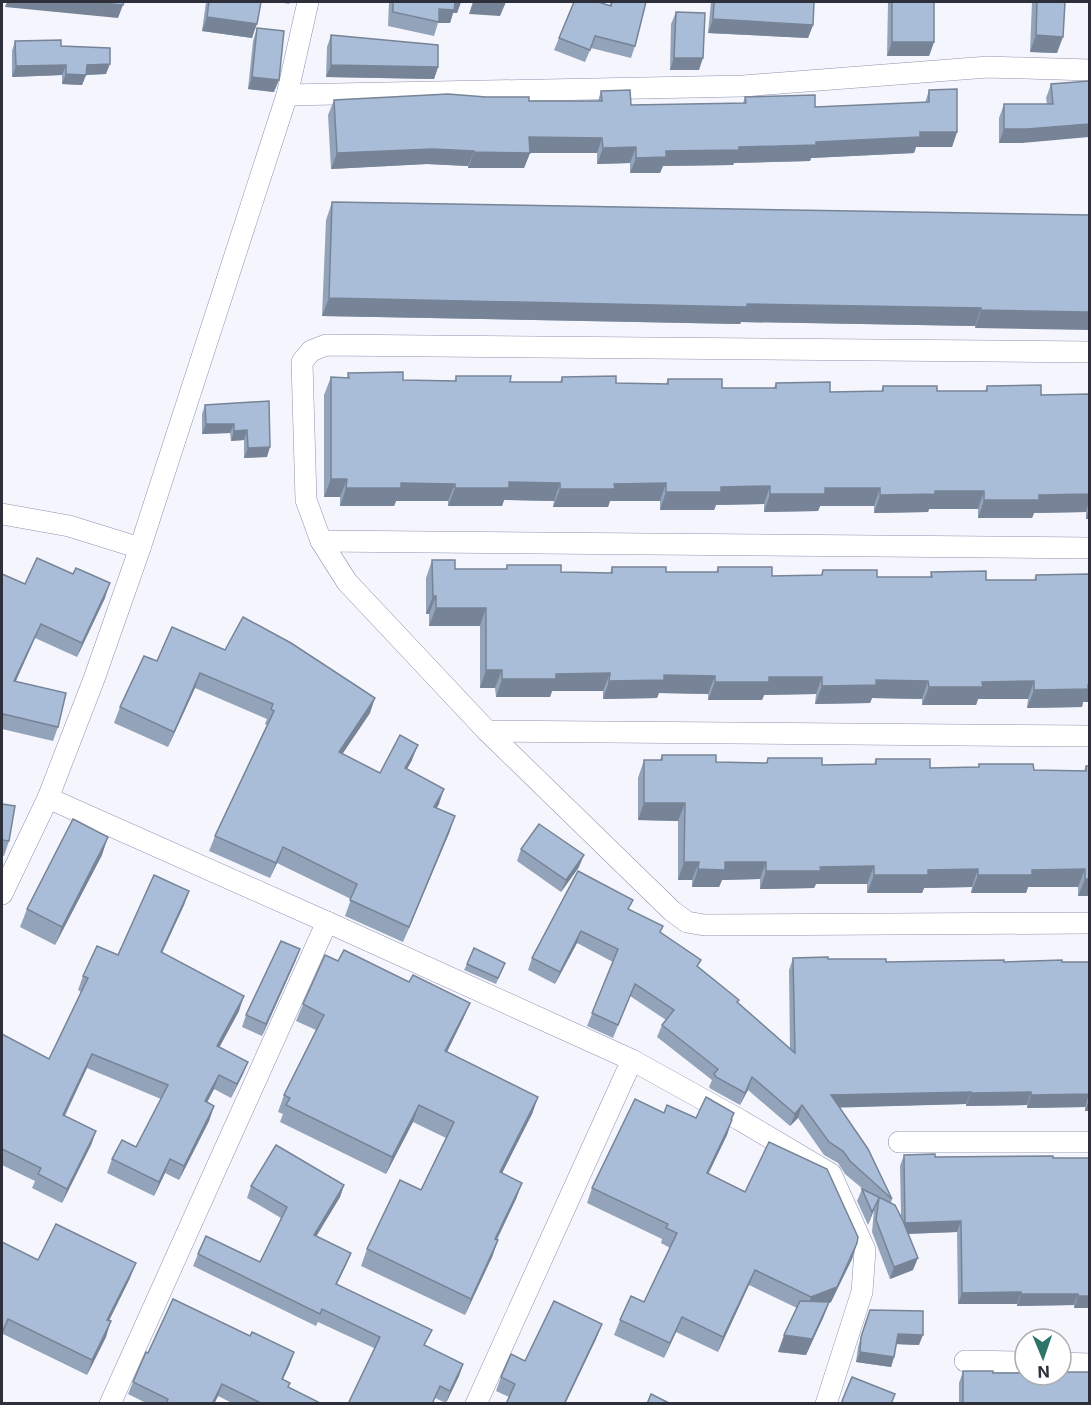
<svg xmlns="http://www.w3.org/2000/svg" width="1091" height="1405" viewBox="0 0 1091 1405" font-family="Inter,sans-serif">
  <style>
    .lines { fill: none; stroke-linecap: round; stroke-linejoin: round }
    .street-casing { stroke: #8d92b0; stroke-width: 22 }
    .street { stroke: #fff; stroke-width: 21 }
    .wall { fill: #92a3ba }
    .shaded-wall { fill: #778497 }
    .building { fill: #aabdd8; stroke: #778497; stroke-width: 1.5 }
  </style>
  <rect width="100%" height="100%" fill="#f5f6fd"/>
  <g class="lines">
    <defs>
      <g id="street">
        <path d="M 287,95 L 743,86 L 988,67 L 1090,70"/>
        <path d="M 1090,352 L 326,345 L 311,351 L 302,362 L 306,500 L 321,541 L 347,582 L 487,731 L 672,911 L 687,922 L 704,925 L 1090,923"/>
        <path d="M 2,514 L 69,526 L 140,548"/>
        <path d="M 321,541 L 1090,548"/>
        <path d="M 487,731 L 1090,736"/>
        <path d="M 48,798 L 327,922 L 632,1060 L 740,1120 L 831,1174 L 865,1250 L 862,1292 L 826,1404"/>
        <path d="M 2,894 L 48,798 L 94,679 L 140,548 L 287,95 L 308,2"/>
        <path d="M 899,1142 L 1090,1142"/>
        <path d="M 965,1361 L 1025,1362"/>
        <path d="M 1061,1363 L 1090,1364"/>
        <path d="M 110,1404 L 327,922"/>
        <path d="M 476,1404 L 632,1060"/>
      </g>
    </defs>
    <use href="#street" class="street-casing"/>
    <use href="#street" class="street"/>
  </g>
  <g class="wall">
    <path d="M 206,2 L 261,2 L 252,38 L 202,31 Z"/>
    <path d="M 279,2 L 290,2 L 289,4 Z"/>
    <path d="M 389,2 L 461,2 L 457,13 L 453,13 L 450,23 L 438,23 L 434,36 L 388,26 Z"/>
    <path d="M 611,2 L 646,2 L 635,46 L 631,58 L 591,48 L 585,62 L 554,50 L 559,38 L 609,6 Z"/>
    <path d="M 711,2 L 814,2 L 813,25 L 808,38 L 708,33 Z"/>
    <path d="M 888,2 L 934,2 L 934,42 L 929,56 L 887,56 Z"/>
    <path d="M 1032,2 L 1065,2 L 1057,53 L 1030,52 Z"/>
    <path d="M 676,12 L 699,70 L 670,70 L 671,24 Z"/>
    <path d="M 257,28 L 274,92 L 248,89 L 253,41 Z"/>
    <path d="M 331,35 L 438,67 L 434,79 L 326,77 L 327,47 Z"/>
    <path d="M 15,41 L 61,46 L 106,74 L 86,75 L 82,85 L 62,84 L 62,75 L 12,77 L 12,51 Z"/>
    <path d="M 1089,81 L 1022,143 L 999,143 L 999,118 L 1004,104 L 1047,104 L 1046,98 L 1051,84 Z"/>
    <path d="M 929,90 L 957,132 L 952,147 L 916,147 L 914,153 L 811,158 L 810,161 L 734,163 L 733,165 L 663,166 L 660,173 L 630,173 L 630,163 L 597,164 L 597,153 L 530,153 L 524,168 L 468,168 L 468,166 L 427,164 L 331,169 L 328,115 L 334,100 L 598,101 L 601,91 L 631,105 L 743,103 L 745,97 L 815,107 L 925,103 Z"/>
    <path d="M 332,202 L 1089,215 L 975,328 L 975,326 L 741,322 L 740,324 L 322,316 L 326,220 Z"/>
    <path d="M 348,373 L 403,380 L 455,381 L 456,376 L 510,382 L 560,382 L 562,377 L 616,383 L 666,384 L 668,379 L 722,388 L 774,388 L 776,383 L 830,392 L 881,391 L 883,386 L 937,391 L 985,391 L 987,386 L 1041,395 L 1089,394 L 1089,519 L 1086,519 L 1086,512 L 1034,513 L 1032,518 L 978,518 L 978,509 L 929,509 L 928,512 L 874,513 L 874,506 L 820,506 L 818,511 L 764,512 L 764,504 L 716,505 L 714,510 L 660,510 L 660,501 L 610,501 L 608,507 L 553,507 L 554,501 L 504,500 L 502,506 L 448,506 L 448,501 L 396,501 L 394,506 L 340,506 L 340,497 L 324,497 L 324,395 L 331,377 L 347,378 Z"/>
    <path d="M 269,401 L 267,457 L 244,458 L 244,440 L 231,441 L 230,433 L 202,434 L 202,414 L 205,405 Z"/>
    <path d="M 432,560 L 455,569 L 506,569 L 507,565 L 561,572 L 610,573 L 612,567 L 666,572 L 716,572 L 718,567 L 772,576 L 821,575 L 823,570 L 877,577 L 930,577 L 931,572 L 986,580 L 1034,580 L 1036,575 L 1089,574 L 1089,702 L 1083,702 L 1082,707 L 1027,708 L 1028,699 L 978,699 L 976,705 L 922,705 L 922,699 L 872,698 L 870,703 L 815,704 L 816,694 L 764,695 L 762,700 L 708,700 L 708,694 L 659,693 L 657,698 L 603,699 L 603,691 L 552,691 L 550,697 L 496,697 L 495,688 L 480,688 L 480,626 L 429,626 L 429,614 L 426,614 L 426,578 Z"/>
    <path d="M 2,574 L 25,584 L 105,598 L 77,657 L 35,638 L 16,681 L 58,727 L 53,741 L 2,729 Z"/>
    <path d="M 157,661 L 370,713 L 342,754 L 380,773 L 412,760 L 407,769 L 439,804 L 436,808 L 450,831 L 403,942 L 345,916 L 351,899 L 277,863 L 270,878 L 209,851 L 215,836 L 267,725 L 265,724 L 267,719 L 195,688 L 168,747 L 114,723 L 120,707 Z"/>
    <path d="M 662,755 L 716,762 L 766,763 L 768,758 L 822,765 L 874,764 L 876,759 L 930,768 L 978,767 L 979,764 L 1034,770 L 1084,771 L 1086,766 L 1089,766 L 1089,896 L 1078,896 L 1078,887 L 1028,887 L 1026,893 L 971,893 L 972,887 L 924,888 L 922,893 L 867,893 L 867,884 L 816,884 L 814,888 L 760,889 L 760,879 L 722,880 L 719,887 L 692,887 L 692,880 L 678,880 L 678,821 L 638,820 L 638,778 L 644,760 L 660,760 Z"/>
    <path d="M 2,804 L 9,841 L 4,856 L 2,855 Z"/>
    <path d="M 521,849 L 579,867 L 561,892 L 517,861 Z"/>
    <path d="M 102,855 L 55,945 L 20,927 L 27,909 Z"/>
    <path d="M 578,871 L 660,933 L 790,1049 L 789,970 L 793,958 L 886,962 L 1089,962 L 1089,1111 L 1085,1111 L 1085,1107 L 1027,1108 L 1027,1105 L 966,1106 L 966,1104 L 839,1107 L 892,1199 L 891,1203 L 901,1215 L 900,1166 L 904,1155 L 935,1157 L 1089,1158 L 1089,1308 L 1074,1308 L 1074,1305 L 1017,1306 L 1017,1304 L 958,1304 L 957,1232 L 908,1234 L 913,1270 L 890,1279 L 872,1232 L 874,1210 L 868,1225 L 857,1201 L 862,1189 L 863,1189 L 845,1174 L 838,1163 L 824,1155 L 798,1118 L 790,1126 L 748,1090 L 740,1105 L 711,1089 L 709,1087 L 712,1080 L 657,1037 L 662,1025 L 666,1020 L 630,996 L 613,1038 L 587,1026 L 613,962 L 577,943 L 555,984 L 528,970 L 532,958 Z"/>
    <path d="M 189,891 L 184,905 L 162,952 L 239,1011 L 219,1047 L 248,1062 L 242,1076 L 231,1098 L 214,1089 L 207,1102 L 214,1106 L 209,1121 L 179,1180 L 165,1173 L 154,1196 L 107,1173 L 112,1159 L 136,1147 L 161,1099 L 87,1068 L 65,1116 L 96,1131 L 91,1145 L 62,1203 L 32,1188 L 35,1181 L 2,1165 L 2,1034 L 49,1059 L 81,992 L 78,990 L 83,976 L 118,955 Z"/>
    <path d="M 300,949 L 295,962 L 262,1036 L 242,1027 L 246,1015 Z"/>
    <path d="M 338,961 L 409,982 L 470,1003 L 463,1019 L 447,1052 L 538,1097 L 532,1114 L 502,1173 L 522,1183 L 516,1199 L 497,1240 L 498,1240 L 492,1257 L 465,1315 L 361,1266 L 367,1249 L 421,1190 L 446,1138 L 413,1122 L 386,1174 L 280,1122 L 283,1114 L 278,1112 L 284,1095 L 316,1030 L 296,1021 L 303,1004 Z"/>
    <path d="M 505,963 L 496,984 L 464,970 L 467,964 Z"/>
    <path d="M 664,1113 L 696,1118 L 732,1120 L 727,1135 L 708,1174 L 857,1243 L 852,1259 L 831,1302 L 829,1303 L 823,1318 L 806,1355 L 778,1352 L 797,1308 L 749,1285 L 718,1352 L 676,1332 L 664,1358 L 614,1335 L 620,1320 L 644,1302 L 670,1248 L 661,1243 L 662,1239 L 587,1203 L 592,1188 Z"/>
    <path d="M 344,1185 L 340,1197 L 316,1236 L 351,1253 L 346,1265 L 337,1284 L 425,1346 L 463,1364 L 459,1376 L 446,1403 L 435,1398 L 374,1348 L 318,1322 L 316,1326 L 193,1266 L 198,1254 L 260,1262 L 281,1218 L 247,1198 L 251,1186 Z"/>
    <path d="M 2,1242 L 38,1260 L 130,1278 L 109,1320 L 106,1337 L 87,1375 L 3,1334 L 2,1337 Z"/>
    <path d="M 866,1320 L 919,1345 L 896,1344 L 894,1357 L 891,1367 L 856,1362 L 858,1347 Z"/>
    <path d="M 602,1324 L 596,1339 L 565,1404 L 506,1404 L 509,1397 L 496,1391 L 501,1377 L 525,1361 Z"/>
    <path d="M 148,1353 L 290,1364 L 283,1379 L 289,1388 L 322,1404 L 234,1404 L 218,1396 L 214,1404 L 148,1404 L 128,1394 L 133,1382 Z"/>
    <path d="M 963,1371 L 993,1373 L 1089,1404 L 959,1404 L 959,1383 Z"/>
  </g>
  <g class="shaded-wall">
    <path d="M 7,2 L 92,2 L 123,5 L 118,18 L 5,7 Z"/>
    <path d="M 454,2 L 461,2 L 457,13 L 453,13 L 450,23 L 438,23 L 439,9 Z"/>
    <path d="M 473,2 L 506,2 L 500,16 L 469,14 Z"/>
    <path d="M 207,17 L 257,24 L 252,38 L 202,31 Z"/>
    <path d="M 713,19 L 813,25 L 808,38 L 708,33 Z"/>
    <path d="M 1036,35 L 1063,37 L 1057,53 L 1030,52 Z"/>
    <path d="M 892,42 L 934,42 L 929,56 L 887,56 Z"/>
    <path d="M 674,58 L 703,58 L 699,70 L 670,70 Z"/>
    <path d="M 110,64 L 106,74 L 83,75 L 87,65 Z"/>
    <path d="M 66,65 L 62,75 L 12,77 L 16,66 Z"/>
    <path d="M 331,65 L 438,67 L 434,79 L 326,77 Z"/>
    <path d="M 66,74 L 86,75 L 82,85 L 62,84 Z"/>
    <path d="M 252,77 L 279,80 L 274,92 L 248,89 Z"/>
    <path d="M 1089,124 L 1089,137 L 1022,143 L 999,143 L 1004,129 Z"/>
    <path d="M 920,132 L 957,132 L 952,147 L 916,147 L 914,153 L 811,158 L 810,161 L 734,163 L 733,165 L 663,166 L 660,173 L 630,173 L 636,158 L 666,151 L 816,142 Z"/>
    <path d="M 529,137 L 602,138 L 597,153 L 524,153 Z"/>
    <path d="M 636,147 L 630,163 L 597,164 L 603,148 Z"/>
    <path d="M 433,149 L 474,151 L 468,166 L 427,164 L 331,169 L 337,153 Z"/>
    <path d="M 474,152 L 530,153 L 524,168 L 468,168 Z"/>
    <path d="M 329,298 L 747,304 L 981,308 L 975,326 L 741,322 L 740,324 L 322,316 Z"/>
    <path d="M 981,310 L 1089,312 L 1089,330 L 975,328 Z"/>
    <path d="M 206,424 L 234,424 L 230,433 L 202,434 Z"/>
    <path d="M 247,430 L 244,440 L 231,441 L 234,431 Z"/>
    <path d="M 270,447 L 267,457 L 244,458 L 248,448 Z"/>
    <path d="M 331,479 L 347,479 L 340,497 L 324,497 Z"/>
    <path d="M 509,482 L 560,483 L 554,501 L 504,500 L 502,506 L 448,506 L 455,488 Z"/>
    <path d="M 401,483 L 455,484 L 448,501 L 396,501 L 394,506 L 340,506 L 346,488 Z"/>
    <path d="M 666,483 L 660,501 L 610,501 L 608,507 L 553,507 L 560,489 L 614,484 Z"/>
    <path d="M 770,486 L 764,504 L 716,505 L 714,510 L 660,510 L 666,492 L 721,487 Z"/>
    <path d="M 825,488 L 880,488 L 874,506 L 820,506 L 818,511 L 764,512 L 770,494 Z"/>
    <path d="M 935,491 L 984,491 L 978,509 L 929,509 L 928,512 L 874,513 L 880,495 Z"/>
    <path d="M 1089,494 L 1089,502 L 1086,512 L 1034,513 L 1032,518 L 978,518 L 984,500 L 1039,495 Z"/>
    <path d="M 1089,509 L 1089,519 L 1086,519 Z"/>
    <path d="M 110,583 L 105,598 L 77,657 L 82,643 Z"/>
    <path d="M 433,596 L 436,596 L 429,614 L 426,614 Z"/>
    <path d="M 436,608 L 486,608 L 480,626 L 429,626 Z"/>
    <path d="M 41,624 L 35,638 L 9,696 L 14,681 Z"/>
    <path d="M 486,670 L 502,670 L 495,688 L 480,688 Z"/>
    <path d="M 200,673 L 195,688 L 168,747 L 174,732 Z"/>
    <path d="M 610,673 L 603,691 L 552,691 L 550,697 L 496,697 L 502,679 L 556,674 Z"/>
    <path d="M 664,675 L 715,676 L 708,694 L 659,693 L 657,698 L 603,699 L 609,681 Z"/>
    <path d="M 769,677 L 822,677 L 816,694 L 764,695 L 762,700 L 708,700 L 715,682 Z"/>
    <path d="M 876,680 L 928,681 L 922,699 L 872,698 L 870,703 L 815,704 L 822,686 Z"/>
    <path d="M 1034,681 L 1028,699 L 978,699 L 976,705 L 922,705 L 929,687 L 982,682 Z"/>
    <path d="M 1089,685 L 1089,702 L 1083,702 L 1082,707 L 1027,708 L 1034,690 Z"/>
    <path d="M 375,698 L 370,713 L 333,768 L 339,752 Z"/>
    <path d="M 418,745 L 412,760 L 399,783 L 405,768 Z"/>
    <path d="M 444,789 L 439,804 L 428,823 L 434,807 Z"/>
    <path d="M 644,803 L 685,803 L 678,821 L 638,820 Z"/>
    <path d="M 455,816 L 450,831 L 403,942 L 409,927 Z"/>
    <path d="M 108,837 L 102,855 L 55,945 L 62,927 Z"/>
    <path d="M 283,847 L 277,863 L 270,878 L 276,863 Z"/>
    <path d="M 584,855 L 579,867 L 561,892 L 566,880 Z"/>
    <path d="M 684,862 L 699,862 L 692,880 L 678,880 Z"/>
    <path d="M 725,862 L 766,862 L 760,879 L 722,880 L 719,887 L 692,887 L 698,869 Z"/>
    <path d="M 874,866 L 867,884 L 816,884 L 814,888 L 760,889 L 766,871 L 820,867 Z"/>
    <path d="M 978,869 L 972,887 L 924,888 L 922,893 L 867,893 L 874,875 L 928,870 Z"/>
    <path d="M 1085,869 L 1078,887 L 1028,887 L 1026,893 L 971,893 L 978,875 L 1032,870 Z"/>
    <path d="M 1085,879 L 1089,879 L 1089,896 L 1078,896 Z"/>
    <path d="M 189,891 L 184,905 L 156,966 L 161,952 Z"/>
    <path d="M 581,931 L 577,943 L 555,984 L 560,972 Z"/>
    <path d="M 300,949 L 295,962 L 262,1036 L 266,1024 Z"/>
    <path d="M 244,996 L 239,1011 L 212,1061 L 217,1046 Z"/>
    <path d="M 470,1003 L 463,1019 L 439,1068 L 445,1051 Z"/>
    <path d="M 92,1054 L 87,1068 L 58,1129 L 63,1115 Z"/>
    <path d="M 248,1062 L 242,1076 L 231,1098 L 237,1084 Z"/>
    <path d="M 219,1075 L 214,1089 L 200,1116 L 205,1101 Z"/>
    <path d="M 752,1077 L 748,1090 L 740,1105 L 745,1093 Z"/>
    <path d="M 971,1092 L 966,1104 L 826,1108 L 831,1095 Z"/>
    <path d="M 1031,1092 L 1027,1105 L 966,1106 L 971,1093 Z"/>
    <path d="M 1089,1094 L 1085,1107 L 1027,1108 L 1031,1095 Z"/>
    <path d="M 538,1097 L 532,1114 L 494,1189 L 500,1172 Z"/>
    <path d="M 1089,1099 L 1089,1111 L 1085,1111 Z"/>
    <path d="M 419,1105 L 413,1122 L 386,1174 L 392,1157 Z"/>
    <path d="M 802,1105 L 798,1118 L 790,1126 L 795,1114 Z"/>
    <path d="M 214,1106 L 209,1121 L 179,1180 L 184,1166 Z"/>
    <path d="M 734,1113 L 727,1135 L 701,1189 L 707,1173 Z"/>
    <path d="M 96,1131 L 91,1145 L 62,1203 L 67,1189 Z"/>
    <path d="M 170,1159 L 165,1173 L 154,1196 L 159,1182 Z"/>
    <path d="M 522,1183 L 516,1199 L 489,1255 L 495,1239 Z"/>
    <path d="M 344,1185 L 340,1197 L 310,1247 L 314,1235 Z"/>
    <path d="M 879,1198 L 874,1210 L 868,1225 L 872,1212 Z"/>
    <path d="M 961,1221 L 957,1232 L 901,1234 L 905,1223 Z"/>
    <path d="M 498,1240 L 492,1257 L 465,1315 L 471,1299 Z"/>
    <path d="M 857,1243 L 852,1259 L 831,1302 L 829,1303 L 823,1318 L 806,1355 L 778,1352 L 784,1335 L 806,1312 L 811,1297 Z"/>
    <path d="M 351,1253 L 346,1265 L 331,1296 L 336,1284 Z"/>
    <path d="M 918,1258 L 913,1270 L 890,1279 L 894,1267 Z"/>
    <path d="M 136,1263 L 130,1278 L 102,1335 L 107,1320 Z"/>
    <path d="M 755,1270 L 749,1285 L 718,1352 L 723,1337 Z"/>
    <path d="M 1021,1292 L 1017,1304 L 958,1304 L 962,1293 Z"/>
    <path d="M 1021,1294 L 1078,1294 L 1074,1305 L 1017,1306 Z"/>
    <path d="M 1078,1296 L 1089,1296 L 1089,1308 L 1074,1308 Z"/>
    <path d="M 682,1317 L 676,1332 L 664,1358 L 670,1343 Z"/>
    <path d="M 111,1321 L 106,1337 L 87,1375 L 92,1360 Z"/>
    <path d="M 602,1324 L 596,1339 L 565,1404 L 564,1404 Z"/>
    <path d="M 898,1334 L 923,1335 L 919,1345 L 894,1344 Z"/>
    <path d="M 294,1352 L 290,1364 L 277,1391 L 282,1379 Z"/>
    <path d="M 860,1352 L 894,1357 L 891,1367 L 856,1362 Z"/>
    <path d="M 463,1364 L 459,1376 L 446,1403 L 450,1391 Z"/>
    <path d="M 222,1384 L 218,1396 L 214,1404 L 212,1404 Z"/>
  </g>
  <g class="building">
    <path d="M 92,2 L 124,2 L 123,5 Z"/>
    <path d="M 209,2 L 261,2 L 257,24 L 207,17 Z"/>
    <path d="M 393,2 L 455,2 L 454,10 L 439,9 L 439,22 L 393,12 Z"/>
    <path d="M 574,2 L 598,2 L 611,6 L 612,2 L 646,2 L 635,46 L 595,36 L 590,50 L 559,38 Z"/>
    <path d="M 714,2 L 814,2 L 813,25 L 713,19 Z"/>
    <rect x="892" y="2" width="42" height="40"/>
    <path d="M 1037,2 L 1065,2 L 1063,37 L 1036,35 Z"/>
    <path d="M 676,12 L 705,13 L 703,58 L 674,58 Z"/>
    <path d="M 257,28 L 284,31 L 279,80 L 252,77 Z"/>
    <path d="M 331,35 L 438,45 L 438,67 L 331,65 Z"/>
    <path d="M 61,40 L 61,46 L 110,48 L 110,64 L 87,65 L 86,75 L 66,74 L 66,65 L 16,66 L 15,41 Z"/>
    <path d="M 1089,81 L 1089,124 L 1027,129 L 1004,129 L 1004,104 L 1053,104 L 1051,84 Z"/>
    <path d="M 957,89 L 957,132 L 920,132 L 920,137 L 816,142 L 816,145 L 739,147 L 739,150 L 666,151 L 666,157 L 636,158 L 636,147 L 603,148 L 602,138 L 529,137 L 530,153 L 474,152 L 474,151 L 433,149 L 337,153 L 334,100 L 448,94 L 486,97 L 529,97 L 529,101 L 602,101 L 601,91 L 630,90 L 631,105 L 746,103 L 745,97 L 815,95 L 815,107 L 929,102 L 929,90 Z"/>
    <path d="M 332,202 L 1089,215 L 1089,312 L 981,310 L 981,308 L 747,304 L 747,307 L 329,298 Z"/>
    <path d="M 403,372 L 403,380 L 456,381 L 456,376 L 511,376 L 510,382 L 562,382 L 562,377 L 616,376 L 616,383 L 668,384 L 668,379 L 722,379 L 722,388 L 776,388 L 776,383 L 830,382 L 830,392 L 883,391 L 883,386 L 937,386 L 937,391 L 987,391 L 987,386 L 1041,385 L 1041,395 L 1089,394 L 1089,494 L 1039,495 L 1039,500 L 984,500 L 984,491 L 935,491 L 935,494 L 880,495 L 880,488 L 825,488 L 825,494 L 770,494 L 770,486 L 721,487 L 721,492 L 666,492 L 666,483 L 614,484 L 615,489 L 560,489 L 560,483 L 509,482 L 509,488 L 455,488 L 455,484 L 401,483 L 401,488 L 346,488 L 347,479 L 331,479 L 331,377 L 349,378 L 348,373 Z"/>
    <path d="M 269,401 L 270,447 L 248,448 L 247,430 L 234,431 L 234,424 L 206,424 L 205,405 Z"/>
    <path d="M 37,558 L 73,574 L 76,568 L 110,583 L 82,643 L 41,624 L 14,681 L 66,693 L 58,727 L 3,714 L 2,722 L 2,574 L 25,584 Z"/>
    <path d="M 432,560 L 455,560 L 455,569 L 507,569 L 507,565 L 561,565 L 561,572 L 612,573 L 612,567 L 666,567 L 666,572 L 718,572 L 718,567 L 772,567 L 772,576 L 822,575 L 823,570 L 877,570 L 877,577 L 932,577 L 931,572 L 986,571 L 986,580 L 1036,580 L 1036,575 L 1089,574 L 1089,685 L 1088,685 L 1088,689 L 1034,690 L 1034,681 L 982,682 L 983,687 L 929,687 L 928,681 L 876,680 L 876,685 L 822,686 L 822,677 L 769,677 L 769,682 L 715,682 L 715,676 L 664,675 L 664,680 L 609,681 L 610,673 L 556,674 L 556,679 L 502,679 L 502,670 L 486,670 L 486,608 L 436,608 L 436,596 L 433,596 Z"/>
    <path d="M 243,617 L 291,643 L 375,698 L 339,752 L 380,773 L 400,735 L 418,745 L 405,768 L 444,789 L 434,807 L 455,816 L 409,927 L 350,900 L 357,884 L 283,847 L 276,863 L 215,836 L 274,711 L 271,709 L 273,704 L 200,673 L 174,732 L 120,707 L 144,656 L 157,661 L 172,627 L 225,650 Z"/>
    <path d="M 662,755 L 716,755 L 716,762 L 767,763 L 768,758 L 822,758 L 822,765 L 876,764 L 876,759 L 930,759 L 930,768 L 979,767 L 979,764 L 1033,764 L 1034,770 L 1086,771 L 1086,766 L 1089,766 L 1089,879 L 1085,879 L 1085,869 L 1032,870 L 1032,875 L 978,875 L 978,869 L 928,870 L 928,875 L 874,875 L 874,866 L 820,867 L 821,871 L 766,871 L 766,862 L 725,862 L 725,870 L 698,869 L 699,862 L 684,862 L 685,803 L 644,803 L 644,760 L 662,760 Z"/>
    <path d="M 2,804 L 15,806 L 9,841 L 2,840 Z"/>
    <path d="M 73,819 L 108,837 L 62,927 L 27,909 Z"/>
    <path d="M 539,824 L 584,855 L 566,880 L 521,849 Z"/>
    <path d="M 578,871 L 633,900 L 628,909 L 663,926 L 660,932 L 701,960 L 697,966 L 739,1000 L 737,1002 L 795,1053 L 793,958 L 828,957 L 828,959 L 886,959 L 886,962 L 1004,960 L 1004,962 L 1062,960 L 1062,962 L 1089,962 L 1089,1094 L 1031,1095 L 1031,1092 L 971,1093 L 971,1092 L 831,1095 L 868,1149 L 892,1199 L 850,1161 L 843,1151 L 829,1142 L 802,1105 L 795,1114 L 752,1077 L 745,1093 L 716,1077 L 714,1074 L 718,1069 L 662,1025 L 674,1010 L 635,984 L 618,1025 L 592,1013 L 618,949 L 581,931 L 560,972 L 532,958 Z"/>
    <path d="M 154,875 L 189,891 L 161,952 L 244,996 L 217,1046 L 248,1062 L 237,1084 L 219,1075 L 205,1101 L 214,1106 L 184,1166 L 170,1159 L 159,1182 L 112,1159 L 122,1140 L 136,1147 L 168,1085 L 92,1054 L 63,1115 L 96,1131 L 67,1189 L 38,1174 L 41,1168 L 2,1149 L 2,1034 L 49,1059 L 88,978 L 83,976 L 97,946 L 118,955 Z"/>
    <path d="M 281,941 L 300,949 L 266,1024 L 246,1015 Z"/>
    <path d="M 474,948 L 505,963 L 498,978 L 467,964 Z"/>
    <path d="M 344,950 L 409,982 L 413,975 L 470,1003 L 445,1051 L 538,1097 L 500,1172 L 522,1183 L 495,1239 L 498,1240 L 471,1299 L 367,1249 L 400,1180 L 421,1190 L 454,1122 L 419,1105 L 392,1157 L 286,1105 L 290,1098 L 284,1095 L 324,1015 L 303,1004 L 325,955 L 338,961 Z"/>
    <path d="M 706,1097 L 734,1113 L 731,1119 L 732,1120 L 707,1173 L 745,1192 L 769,1142 L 827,1169 L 858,1237 L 857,1243 L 837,1287 L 811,1297 L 755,1270 L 723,1337 L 682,1317 L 670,1343 L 620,1320 L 631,1296 L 644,1302 L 677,1233 L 666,1228 L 668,1224 L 592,1188 L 635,1099 L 664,1113 L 667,1105 L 696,1118 Z"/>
    <path d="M 276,1145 L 344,1185 L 314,1235 L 351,1253 L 336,1284 L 432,1330 L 424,1345 L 463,1364 L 450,1391 L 440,1386 L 432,1404 L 348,1404 L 380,1337 L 322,1309 L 320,1314 L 198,1254 L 206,1236 L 260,1262 L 287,1207 L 251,1186 Z"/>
    <path d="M 935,1154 L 935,1157 L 1053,1156 L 1053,1158 L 1089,1158 L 1089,1296 L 1078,1296 L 1078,1294 L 1021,1294 L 1021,1292 L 962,1293 L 961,1221 L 905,1223 L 904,1155 Z"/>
    <path d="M 862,1189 L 895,1205 L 903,1221 L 918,1258 L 894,1267 L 876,1220 L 879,1198 L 872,1212 Z"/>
    <path d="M 56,1224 L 136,1263 L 107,1320 L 111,1321 L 92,1360 L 8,1319 L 2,1333 L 2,1242 L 38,1260 Z"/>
    <path d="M 173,1299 L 250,1336 L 252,1332 L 294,1352 L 282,1379 L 290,1383 L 288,1387 L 322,1404 L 263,1404 L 222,1384 L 212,1404 L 166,1404 L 168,1399 L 133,1382 L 146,1352 L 148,1353 Z"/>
    <path d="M 554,1301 L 602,1324 L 564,1404 L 506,1404 L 515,1384 L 501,1377 L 511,1354 L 525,1361 Z"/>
    <path d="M 800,1301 L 829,1302 L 812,1339 L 784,1335 Z"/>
    <path d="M 870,1310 L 923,1311 L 923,1335 L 898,1334 L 894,1357 L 860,1352 L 861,1337 Z"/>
    <path d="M 963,1371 L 993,1371 L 993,1373 L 1025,1373 L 1025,1375 L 1061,1375 L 1061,1372 L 1089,1372 L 1089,1404 L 962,1404 L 963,1403 Z"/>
    <path d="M 852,1377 L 895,1394 L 891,1404 L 846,1404 L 842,1401 Z"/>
    <path d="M 651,1394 L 671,1404 L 647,1404 Z"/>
  </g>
  <rect width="1091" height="1405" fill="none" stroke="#2d2f3b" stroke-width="6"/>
  <g transform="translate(1043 1357) rotate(178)"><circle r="28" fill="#ffffff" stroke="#abacb1" stroke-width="1.5"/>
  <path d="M0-4.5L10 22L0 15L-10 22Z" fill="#2e7469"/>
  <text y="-9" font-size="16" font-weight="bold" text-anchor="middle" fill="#2d2f3b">N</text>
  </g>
</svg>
